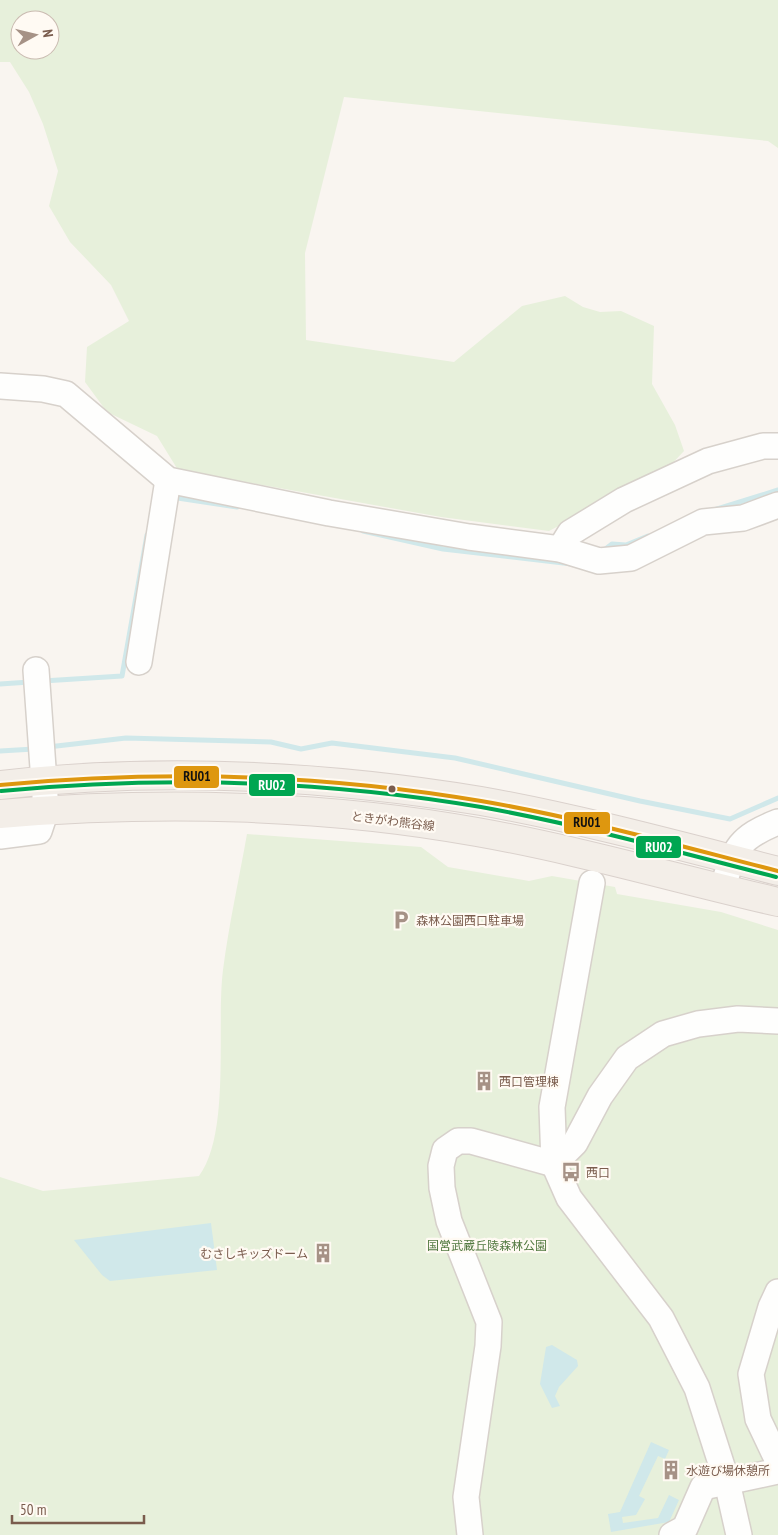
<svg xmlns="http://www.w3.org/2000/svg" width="778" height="1535" viewBox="0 0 778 1535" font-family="'PT Sans Narrow','Noto Sans JP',sans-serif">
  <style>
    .green { fill: #e7f0db; fill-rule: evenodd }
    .water { fill: #d0e8ea }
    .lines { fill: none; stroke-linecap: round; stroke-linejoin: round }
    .stream { stroke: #d0e8ea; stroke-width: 5 }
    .minor-casing { stroke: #d7d1cb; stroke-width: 28 }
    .major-casing { stroke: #dad1cc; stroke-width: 30 }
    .minor { stroke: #fefefd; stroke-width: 25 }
    .major { stroke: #f3eee8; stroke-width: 28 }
    .bus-1-casing { stroke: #fffaf3; stroke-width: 8 }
    .bus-2-casing { stroke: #fffaf3; stroke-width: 8 }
    .bus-1 { stroke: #de970f; stroke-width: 4 }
    .bus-2 { stroke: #00a651; stroke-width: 4 }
    .bus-dot { fill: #7a5c4d; stroke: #fffaf3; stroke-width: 2 }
    .labels { text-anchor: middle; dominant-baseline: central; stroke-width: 4.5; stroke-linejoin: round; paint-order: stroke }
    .street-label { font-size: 12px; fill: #7a5c4d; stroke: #fffaf3 }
    .poi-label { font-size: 12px; fill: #7a5c4d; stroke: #fffaf3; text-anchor: start }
    .park-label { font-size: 12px; fill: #537a41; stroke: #fffaf3 }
    .line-badge { stroke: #fffaf3; stroke-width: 2 }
    .badge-label { font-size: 14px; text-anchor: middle; font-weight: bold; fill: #fff }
    .pale-badge-label { font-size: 14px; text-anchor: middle; font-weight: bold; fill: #111 }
  </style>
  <rect width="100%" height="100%" fill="#f9f5f0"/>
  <g class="green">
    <path d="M 0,0 L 778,0 L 778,148 L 768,141 L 344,97 L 305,253 L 306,340 L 454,362 L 522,306 L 565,296 L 583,307 L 600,312 L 621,311 L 654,326 L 652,384 L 675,425 L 684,451 L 667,469 L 549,531 L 441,517 L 178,470 L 157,436 L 107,412 L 85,382 L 87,347 L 129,321 L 111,285 L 70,242 L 49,206 L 58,171 L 43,124 L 29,92 L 10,62 L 0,62 ZM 20,20 L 50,20 L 50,50 L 20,50 Z"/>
    <path d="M 247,834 L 421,847 L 448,867 L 529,881 L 552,876 L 615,887 L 617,894 L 721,912 L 778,930 L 778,1535 L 0,1535 L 0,1177 L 43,1191 L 199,1176 C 231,1133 216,1025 223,970 C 229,924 239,879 247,834 Z"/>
  </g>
  <g class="water">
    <path d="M 211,1223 L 217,1270 L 110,1281 L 102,1275 L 74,1240 Z"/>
    <path d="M 552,1345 L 577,1360 L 578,1366 L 559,1387 L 555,1396 L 560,1406 L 552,1408 L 540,1384 L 546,1347 Z"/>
    <path d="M 651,1442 L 669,1450 L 665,1459 L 658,1456 L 639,1496 L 645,1499 L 636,1515 L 622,1517 L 623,1523 L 658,1518 L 669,1495 L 679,1500 L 669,1522 L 611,1532 L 608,1514 L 620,1512 Z"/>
  </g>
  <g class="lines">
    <g class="stream">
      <path d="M 171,497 L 237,507"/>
      <path d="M 714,510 L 778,490"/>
      <path d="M 363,531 L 443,549 L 572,564"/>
      <path d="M 603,551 L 612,544 L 626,545 L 648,536"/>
      <path d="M 43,681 L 122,676 L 147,535"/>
      <path d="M 0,684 L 30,682"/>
      <path d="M 48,747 L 126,738 L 271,742 L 301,749 L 332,743 L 455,758 L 640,801 L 730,819 L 778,798"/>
      <path d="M 0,751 L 34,749"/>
    </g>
    <defs>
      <g id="minor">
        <path d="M 0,386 L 43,389 L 66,394 L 168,480 L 329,513 L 469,537 L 560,549 L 599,561 L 631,558 L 703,522 L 743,518 L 778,505"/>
        <path d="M 560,549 L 570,533 L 624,500 L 708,461 L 763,446 L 778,446"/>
        <path d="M 139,662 L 168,480"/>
        <path d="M 0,836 L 39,831 L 46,810 L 36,670"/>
        <path d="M 592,883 L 552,1107 L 554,1164 L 569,1198 L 661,1318 L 697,1388 L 727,1482 L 739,1535"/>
        <path d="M 722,889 C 735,849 737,838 778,822"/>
        <path d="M 554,1164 L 575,1143 L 600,1096 L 627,1058 L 663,1034 L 698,1024 L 738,1019 L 778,1021"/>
        <path d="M 778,1292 L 771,1307 L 751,1374 L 758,1419 L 778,1461"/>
        <path d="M 470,1535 L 466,1497 L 488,1346 L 489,1322 L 449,1221 L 442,1188 L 441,1166 L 445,1150 L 458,1141 L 471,1141 L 554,1164"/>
        <path d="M 672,1535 L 685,1528 L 703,1487 L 778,1471"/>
      </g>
      <g id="major">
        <path d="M 0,785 C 160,767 323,775 481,801 C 581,819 680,846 778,871"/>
        <path d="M 0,814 C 156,801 323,804 477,832 C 579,850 678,879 778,902"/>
      </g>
    </defs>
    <use href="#minor" class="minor-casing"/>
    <use href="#major" class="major-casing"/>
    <use href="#minor" class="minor"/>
    <use href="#major" class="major"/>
    <defs>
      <path id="bus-1" d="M 0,785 C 161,770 322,774 481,801 C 581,818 680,846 778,871"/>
      <path id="bus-2" d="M 1,791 C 161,776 322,780 481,807 C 580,825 678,852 776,877"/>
    </defs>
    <use href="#bus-1" class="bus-1-casing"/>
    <use href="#bus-2" class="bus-2-casing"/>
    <use href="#bus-1" class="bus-1"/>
    <use href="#bus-2" class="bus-2"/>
  </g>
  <defs>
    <symbol id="parking-bare" viewBox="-9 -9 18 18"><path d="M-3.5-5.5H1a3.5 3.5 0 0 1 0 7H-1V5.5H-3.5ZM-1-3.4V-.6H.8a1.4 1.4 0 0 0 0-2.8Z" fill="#a69286" stroke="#fffaf3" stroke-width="2.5" paint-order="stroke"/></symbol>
    <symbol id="building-bare" viewBox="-9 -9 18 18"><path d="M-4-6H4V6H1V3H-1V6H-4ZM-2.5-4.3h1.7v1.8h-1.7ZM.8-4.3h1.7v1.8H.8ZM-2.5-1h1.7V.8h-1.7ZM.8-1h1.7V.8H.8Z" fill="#a69286" stroke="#fffaf3" stroke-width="2.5" paint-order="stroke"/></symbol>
    <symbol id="bus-bare" viewBox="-9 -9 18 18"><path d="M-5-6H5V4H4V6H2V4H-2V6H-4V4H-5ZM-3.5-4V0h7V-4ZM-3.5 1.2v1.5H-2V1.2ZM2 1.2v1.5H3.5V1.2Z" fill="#a69286" stroke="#fffaf3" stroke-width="2.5" paint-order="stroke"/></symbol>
  </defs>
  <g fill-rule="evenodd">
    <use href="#parking-bare" x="387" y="906" width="28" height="28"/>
    <use href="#building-bare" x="470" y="1067" width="28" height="28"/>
    <use href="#bus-bare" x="557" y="1158" width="28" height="28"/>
    <use href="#building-bare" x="309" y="1239" width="28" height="28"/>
    <use href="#building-bare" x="657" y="1456" width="28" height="28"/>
  </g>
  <circle class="bus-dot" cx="392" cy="789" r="4.5"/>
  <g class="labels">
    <g class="street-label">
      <text transform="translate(393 821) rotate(7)">ときがわ熊谷線</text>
    </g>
    <g class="poi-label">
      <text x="416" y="920">森林公園西口駐車場</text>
      <text x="499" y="1081">西口管理棟</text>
      <text x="586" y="1172">西口</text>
      <text x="308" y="1253" text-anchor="end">むさしキッズドーム</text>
      <text x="686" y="1470">水遊び場休憩所</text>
    </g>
    <g class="park-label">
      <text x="487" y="1245">国営武蔵丘陵森林公園</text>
    </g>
  </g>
  <g class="line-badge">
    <rect x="173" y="765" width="47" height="24" rx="5" fill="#de970f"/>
    <rect x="248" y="773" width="48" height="24" rx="5" fill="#00a651"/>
    <rect x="563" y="811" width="48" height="24" rx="5" fill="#de970f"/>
    <rect x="635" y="835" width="47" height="24" rx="5" fill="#00a651"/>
  </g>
  <g class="badge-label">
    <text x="272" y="790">RU02</text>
    <text x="659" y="852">RU02</text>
  </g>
  <g class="pale-badge-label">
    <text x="197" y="781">RU01</text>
    <text x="587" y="827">RU01</text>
  </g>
  <g transform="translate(35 35) rotate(82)"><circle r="24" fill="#fffaf3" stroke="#cabbb1"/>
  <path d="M0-4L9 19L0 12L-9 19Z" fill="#a69286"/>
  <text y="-8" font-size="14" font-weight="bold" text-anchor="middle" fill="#7a5c4d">N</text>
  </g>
  <path d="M12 1515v8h132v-8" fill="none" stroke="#7a5c4d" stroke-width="2.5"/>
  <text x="20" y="1515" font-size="15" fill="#7a5c4d" stroke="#fffaf3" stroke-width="4" paint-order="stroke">50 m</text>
</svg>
